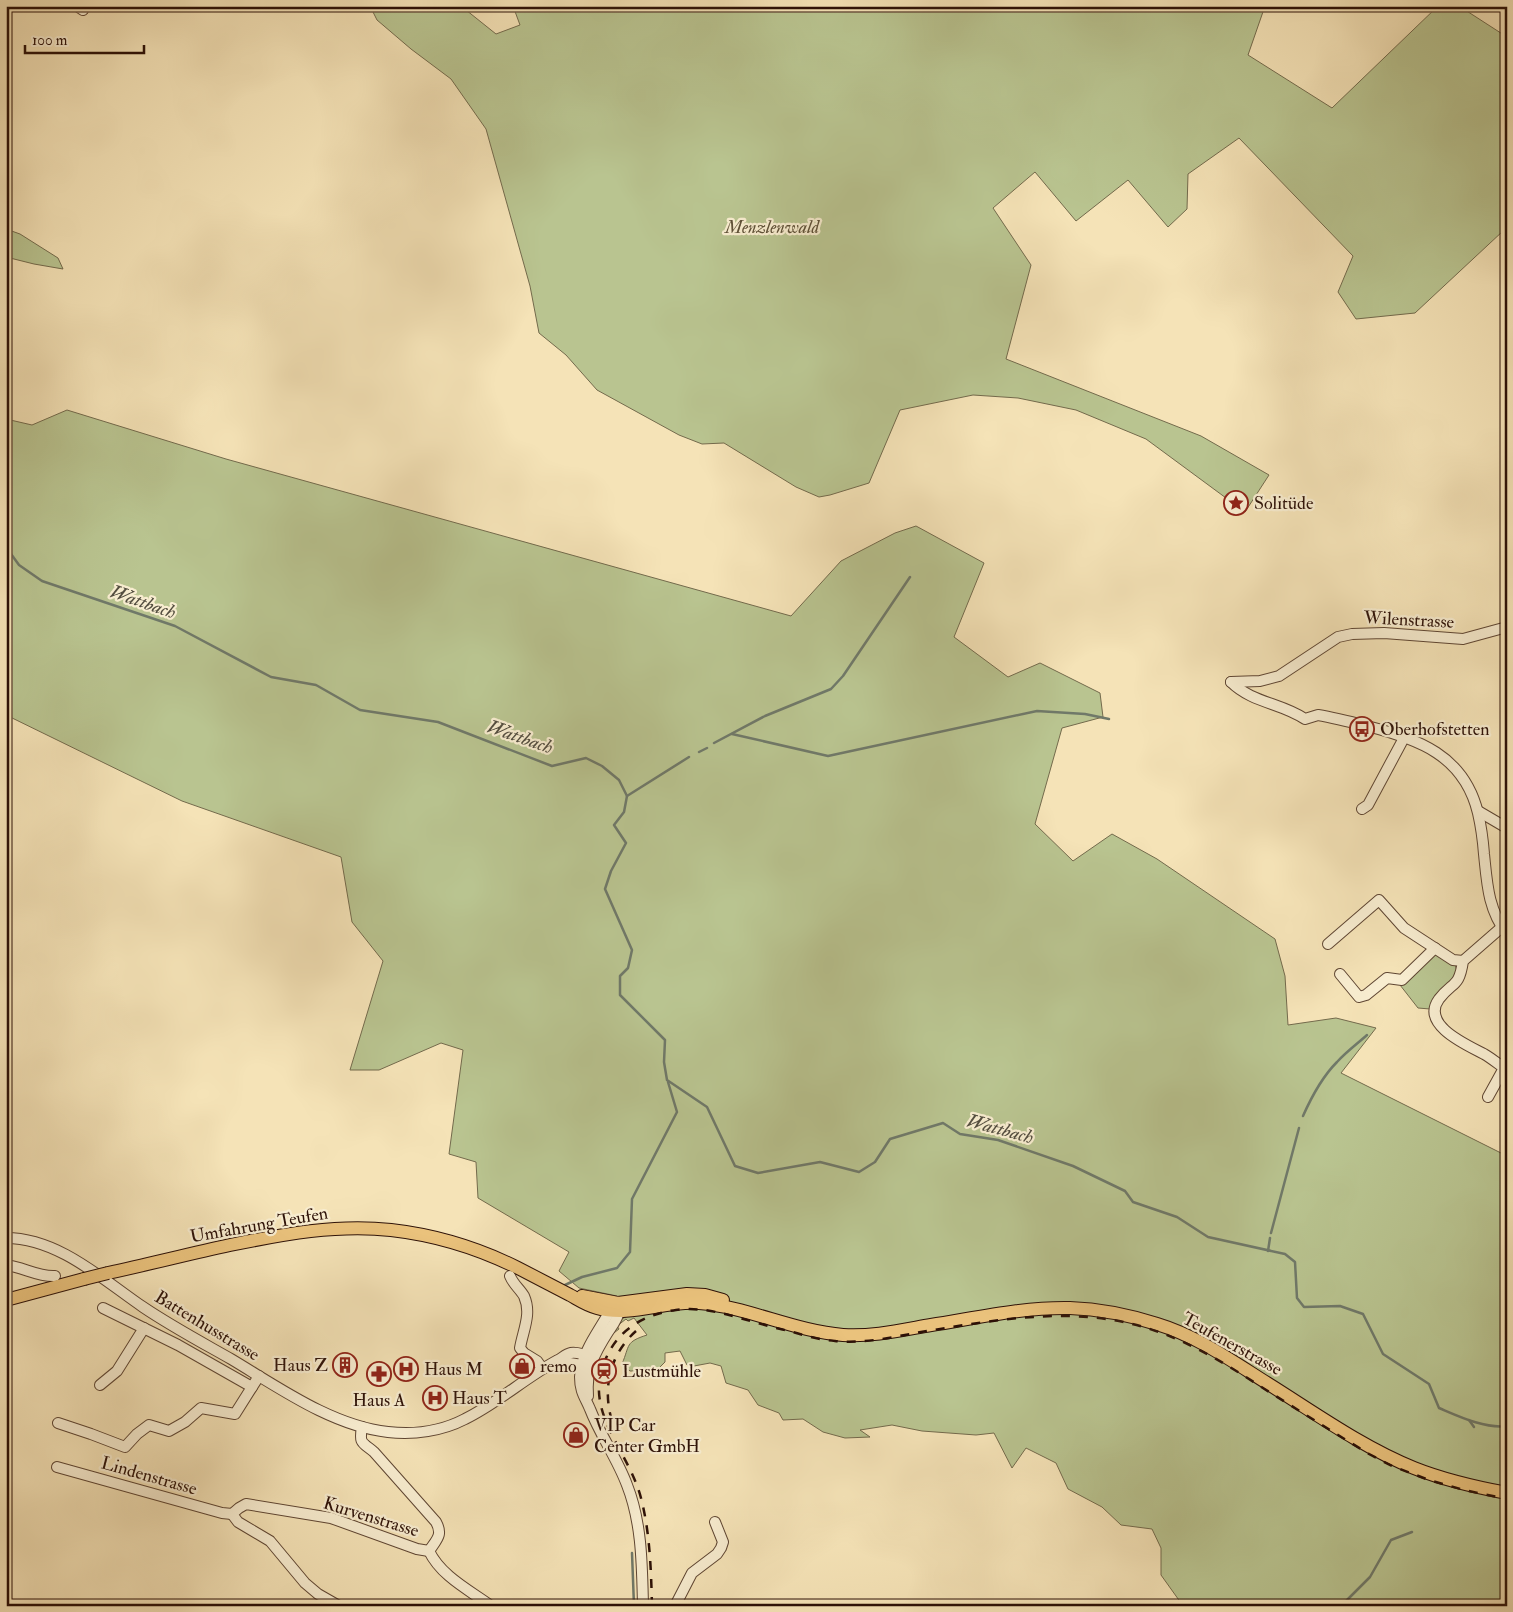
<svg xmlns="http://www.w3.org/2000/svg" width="1513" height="1612" viewBox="0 0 1513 1612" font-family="'IM FELL Double Pica',serif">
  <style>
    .green { fill: #b9c490; stroke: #736a4c }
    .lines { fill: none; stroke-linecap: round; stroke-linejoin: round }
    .stream { stroke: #707969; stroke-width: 2.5 }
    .minor-casing { stroke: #5f4633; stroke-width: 12 }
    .major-casing { stroke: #2d1107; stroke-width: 14 }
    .minor { stroke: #f8edd0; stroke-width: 10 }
    .major { stroke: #eac27c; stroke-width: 12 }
    .rail { stroke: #2d1107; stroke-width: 2.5; stroke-dasharray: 9 9; stroke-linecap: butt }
    .major-bridge-casing { stroke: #2d1107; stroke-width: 14; stroke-linecap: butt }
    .major-bridge { stroke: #eac27c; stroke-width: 12 }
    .labels { text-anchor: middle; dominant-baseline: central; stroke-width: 4.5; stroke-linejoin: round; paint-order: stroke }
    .park-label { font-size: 18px; font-style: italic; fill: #5e5037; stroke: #f8edd0 }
    .poi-label { font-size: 18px; fill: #2d1107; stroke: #f8edd0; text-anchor: start }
    .street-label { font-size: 18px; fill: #2d1107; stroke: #f8edd0 }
    .water-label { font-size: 19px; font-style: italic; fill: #544e40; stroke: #f8edd0 }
  </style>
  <rect width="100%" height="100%" fill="#f5e3b7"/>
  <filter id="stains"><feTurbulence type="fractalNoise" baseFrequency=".004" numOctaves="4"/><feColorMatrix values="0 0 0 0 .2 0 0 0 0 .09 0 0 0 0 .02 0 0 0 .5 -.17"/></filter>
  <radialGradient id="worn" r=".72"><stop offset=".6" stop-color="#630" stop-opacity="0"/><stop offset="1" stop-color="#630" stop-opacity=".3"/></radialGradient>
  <g class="green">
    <path d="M 370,6 L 461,6 L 496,34 L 520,25 L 513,6 L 1265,6 L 1248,55 L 1332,108 L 1438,6 L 1459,6 L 1507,37 L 1507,225 L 1503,231 L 1415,313 L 1356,319 L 1338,292 L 1353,256 L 1239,138 L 1188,174 L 1187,209 L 1168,227 L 1128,180 L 1076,221 L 1035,172 L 993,208 L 1031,265 L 1006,359 L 1201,436 L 1269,475 L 1245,512 L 1146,439 L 1076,410 L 1018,398 L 973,395 L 900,410 L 869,483 L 830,495 L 819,497 L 796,487 L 724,443 L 702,444 L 679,435 L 597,390 L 566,355 L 539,333 L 530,286 L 486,129 L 451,79 L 411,49 L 377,20 Z"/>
    <path d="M 6,229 L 20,234 L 58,258 L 63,269 L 34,264 L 6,257 Z"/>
    <path d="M 67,410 L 226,459 L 791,616 L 841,561 L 895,533 L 916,526 L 984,563 L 954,637 L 1008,677 L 1040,663 L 1100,693 L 1103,717 L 1062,728 L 1035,824 L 1073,861 L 1112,834 L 1157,859 L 1275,939 L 1285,976 L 1288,1025 L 1336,1018 L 1376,1028 L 1341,1073 L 1507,1156 L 1507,1606 L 1182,1606 L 1181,1603 L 1161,1575 L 1161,1548 L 1152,1529 L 1121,1525 L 1102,1507 L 1068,1489 L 1056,1463 L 1026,1448 L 1012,1468 L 994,1433 L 976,1435 L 922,1431 L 892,1425 L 860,1430 L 870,1437 L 845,1438 L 823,1432 L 803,1419 L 783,1420 L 779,1413 L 758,1405 L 748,1390 L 726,1383 L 721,1366 L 710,1363 L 694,1366 L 687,1365 L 680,1351 L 665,1353 L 665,1362 L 656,1371 L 630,1371 L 622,1364 C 630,1345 625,1342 647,1335 L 634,1318 L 628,1321 L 626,1319 L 617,1326 L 619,1329 L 610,1336 L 620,1320 L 631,1314 L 617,1296 L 579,1288 L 559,1271 L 569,1252 L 478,1198 L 476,1162 L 449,1154 L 463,1050 L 441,1043 L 379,1070 L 350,1070 L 383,961 L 352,922 L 341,857 L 182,801 L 6,715 L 6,419 L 32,425 Z"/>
    <path d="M 1435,954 L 1455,964 L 1458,975 L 1438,996 L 1430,1009 L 1418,1008 L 1400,985 Z"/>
  </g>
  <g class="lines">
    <g class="stream">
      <path d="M 6,547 L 19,565 L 42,581 L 175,626 L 271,677 L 316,685 L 360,710 L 438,722 L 552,766 L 586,758 L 602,766 L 619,780 L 627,796 L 624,812 L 614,825 L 626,843 L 611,871 L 605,889 L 632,950 L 628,968 L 620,976 L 620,995 L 665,1040 L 664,1062 L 667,1080 L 707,1107 L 735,1166 L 758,1173 L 820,1162 L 859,1172 L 875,1162 L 890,1139 L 943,1123 L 960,1134 L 998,1140 L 1073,1166 L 1125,1191 L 1133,1202 L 1177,1217 L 1208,1237 L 1285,1254 L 1295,1262 L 1297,1298 L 1304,1307 L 1340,1306 L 1363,1314 L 1383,1354 L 1429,1384 L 1439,1408 C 1458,1416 1485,1429 1507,1426"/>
      <path d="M 732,734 L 828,756 L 1037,711 L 1085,714 L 1109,719"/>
      <path d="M 714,743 L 765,716 L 831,689 L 843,676 L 910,577"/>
      <path d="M 699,752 L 707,748"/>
      <path d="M 627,796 L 689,757"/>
      <path d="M 1303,1116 C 1311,1098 1323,1076 1337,1062 C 1346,1052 1357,1044 1367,1035"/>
      <path d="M 1271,1233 L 1299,1128"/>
      <path d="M 1268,1251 L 1270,1238"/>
      <path d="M 565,1285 L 582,1277 L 617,1268 L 630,1252 L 632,1199 L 677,1112 L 668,1082"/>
      <path d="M 1469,1420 L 1474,1427"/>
      <path d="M 632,1553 L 634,1606"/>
      <path d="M 1341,1606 L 1370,1577 L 1391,1540 L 1412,1532"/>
    </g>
    <defs>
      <g id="minor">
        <path d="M 77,6 L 83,10"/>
        <path d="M 1231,682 C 1252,703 1282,703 1305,719 L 1318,715 C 1335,718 1351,722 1367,726 C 1418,739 1464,755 1478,813 C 1481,826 1483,841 1484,854 C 1487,883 1488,910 1507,934"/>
        <path d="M 1231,682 L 1260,681 L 1279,676 L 1338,637 L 1352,634 L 1384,633 L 1463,639 L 1507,627"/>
        <path d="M 1362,809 L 1368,805 L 1405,736"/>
        <path d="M 1478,811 L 1507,828"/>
        <path d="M 1328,944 L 1379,900 L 1404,928 L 1453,960 L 1463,961"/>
        <path d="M 1340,974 L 1359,997 L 1366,995 L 1387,978 L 1402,980 L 1435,948"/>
        <path d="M 1488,1097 L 1504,1068 C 1497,1063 1491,1058 1484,1054 C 1467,1045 1420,1025 1439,999 C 1453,981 1459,988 1463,961 L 1502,927"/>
        <path d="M 6,1238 C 58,1238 102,1279 143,1307 C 171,1326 201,1342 231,1359 C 278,1387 332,1426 388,1432 C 414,1435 442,1431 465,1419 C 498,1403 526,1377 558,1360 C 562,1358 566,1354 571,1353 C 576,1352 581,1354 586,1355"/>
        <path d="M 6,1265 C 23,1267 38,1277 55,1276"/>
        <path d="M 510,1276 C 513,1284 520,1289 524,1296 C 532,1314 523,1330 520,1348 L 524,1353 L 537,1361 L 542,1368"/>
        <path d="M 103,1308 L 178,1345 L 252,1387"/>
        <path d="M 610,1311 C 599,1331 581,1353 580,1377 C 580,1392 585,1397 590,1409 C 600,1435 617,1458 627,1485 C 642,1523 642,1565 643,1606"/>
        <path d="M 557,1361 L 582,1365 L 588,1364"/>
        <path d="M 100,1385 L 117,1371 L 144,1328"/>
        <path d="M 588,1396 C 586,1369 594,1354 608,1332 C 612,1326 618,1319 619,1311"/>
        <path d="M 58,1423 L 91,1434 L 125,1447 L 137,1434 L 149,1425 L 169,1431 L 185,1422 L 201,1408 L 235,1414 L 259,1376"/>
        <path d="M 362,1427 C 359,1444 362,1442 374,1452 L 436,1522 C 443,1535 437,1539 429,1551"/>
        <path d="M 57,1467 L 222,1513 L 232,1514"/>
        <path d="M 232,1514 L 239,1508 L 246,1504 L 331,1518 L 417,1549 L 429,1551"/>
        <path d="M 232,1514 L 238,1522 L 270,1541 L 305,1583 L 318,1594 L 339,1606"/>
        <path d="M 429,1551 C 441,1576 469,1590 491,1606"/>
        <path d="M 675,1606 L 692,1573 L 717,1554 L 721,1548 L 723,1542 L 715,1522"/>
      </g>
      <g id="major">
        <path d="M 108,1273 C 149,1264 189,1254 230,1245 C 284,1234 337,1224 391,1230 C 435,1235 478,1248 518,1268 C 535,1277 553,1286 570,1295 C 579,1300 586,1305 597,1308 C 631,1318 665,1300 699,1303 C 748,1307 794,1331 843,1335 C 872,1337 902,1330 931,1325 C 976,1318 1024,1307 1070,1308 C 1099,1309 1129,1315 1157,1324 C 1197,1336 1232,1361 1267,1383 C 1315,1413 1362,1447 1414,1468 C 1444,1480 1475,1487 1507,1493"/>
        <path d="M 582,1296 L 618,1303 L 687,1294 L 705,1295 L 723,1300"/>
        <path d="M 6,1300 L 84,1279"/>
      </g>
    </defs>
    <use href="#minor" class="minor-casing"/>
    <use href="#major" class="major-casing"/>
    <use href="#minor" class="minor"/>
    <use href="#major" class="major"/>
    <g class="rail">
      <path d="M 612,1421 C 602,1388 610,1354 636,1331"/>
      <path d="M 652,1606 C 651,1569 650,1533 641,1498 C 628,1448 580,1410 607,1356 C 620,1328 646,1314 676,1310 C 699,1307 718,1312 740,1318 C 757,1323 775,1328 793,1332 C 806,1336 821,1340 835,1341 C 864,1344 893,1337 921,1332 C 996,1320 1073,1305 1147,1328 C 1189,1341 1226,1364 1263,1388 C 1298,1410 1333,1432 1369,1454 L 1392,1466 L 1429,1480 L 1464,1490 L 1507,1499"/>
    </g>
    <defs>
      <path id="major-bridge" d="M 84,1279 L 108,1273"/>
    </defs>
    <use href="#major-bridge" class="major-bridge-casing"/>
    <use href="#major-bridge" class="major-bridge"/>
  </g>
  <defs>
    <symbol id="sight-ring" viewBox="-11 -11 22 22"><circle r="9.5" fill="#f8edd0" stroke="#8f2418" stroke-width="1.5"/><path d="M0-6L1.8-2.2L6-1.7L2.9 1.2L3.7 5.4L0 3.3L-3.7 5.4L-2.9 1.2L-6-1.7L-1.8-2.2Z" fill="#8f2418"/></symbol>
    <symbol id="bus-ring" viewBox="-11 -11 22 22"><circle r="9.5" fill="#f8edd0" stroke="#8f2418" stroke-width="1.5"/><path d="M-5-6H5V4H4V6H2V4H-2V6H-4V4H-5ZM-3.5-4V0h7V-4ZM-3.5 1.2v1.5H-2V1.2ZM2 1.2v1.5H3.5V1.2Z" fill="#8f2418"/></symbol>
    <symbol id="building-ring" viewBox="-11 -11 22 22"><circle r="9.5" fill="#f8edd0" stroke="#8f2418" stroke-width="1.5"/><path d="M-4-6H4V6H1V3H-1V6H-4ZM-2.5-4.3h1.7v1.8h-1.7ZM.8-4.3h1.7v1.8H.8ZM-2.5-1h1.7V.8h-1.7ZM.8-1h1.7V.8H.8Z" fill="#8f2418"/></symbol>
    <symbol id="shop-ring" viewBox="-11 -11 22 22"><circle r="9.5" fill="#f8edd0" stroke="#8f2418" stroke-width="1.5"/><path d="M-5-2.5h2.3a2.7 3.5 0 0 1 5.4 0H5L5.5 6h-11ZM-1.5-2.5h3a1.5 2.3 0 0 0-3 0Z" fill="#8f2418"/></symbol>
    <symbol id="hospital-ring" viewBox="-11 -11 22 22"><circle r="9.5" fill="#f8edd0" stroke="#8f2418" stroke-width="1.5"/><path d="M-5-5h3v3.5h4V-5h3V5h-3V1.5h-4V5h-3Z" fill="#8f2418"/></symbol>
    <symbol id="station-ring" viewBox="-11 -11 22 22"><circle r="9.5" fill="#f8edd0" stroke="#8f2418" stroke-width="1.5"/><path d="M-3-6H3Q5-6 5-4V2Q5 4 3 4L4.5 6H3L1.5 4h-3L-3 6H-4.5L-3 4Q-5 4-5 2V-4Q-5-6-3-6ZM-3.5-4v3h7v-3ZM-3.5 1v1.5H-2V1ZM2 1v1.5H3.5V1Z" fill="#8f2418"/></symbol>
    <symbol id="pharmacy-ring" viewBox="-11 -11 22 22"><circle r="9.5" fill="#f8edd0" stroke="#8f2418" stroke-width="1.5"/><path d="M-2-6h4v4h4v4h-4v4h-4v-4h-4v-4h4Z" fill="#8f2418"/></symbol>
  </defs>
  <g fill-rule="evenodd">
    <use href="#sight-ring" x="1222" y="489" width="28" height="28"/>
    <use href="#bus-ring" x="1348" y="715" width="28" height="28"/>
    <use href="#building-ring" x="331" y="1351" width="28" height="28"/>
    <use href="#shop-ring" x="508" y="1352" width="28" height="28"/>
    <use href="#hospital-ring" x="392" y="1355" width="28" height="28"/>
    <use href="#station-ring" x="590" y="1357" width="28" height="28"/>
    <use href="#pharmacy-ring" x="365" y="1360" width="28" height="28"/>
    <use href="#hospital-ring" x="421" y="1384" width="28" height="28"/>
    <use href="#shop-ring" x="562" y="1421" width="28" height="28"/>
  </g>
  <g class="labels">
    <g class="park-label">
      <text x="772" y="227">Menzlenwald</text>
    </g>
    <g class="poi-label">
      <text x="1254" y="503">Solitüde</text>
      <text x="1380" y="729">Oberhofstetten</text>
      <text x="328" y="1365" text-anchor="end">Haus Z</text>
      <text x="540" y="1366">remo</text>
      <text x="424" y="1369">Haus M</text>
      <text x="622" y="1371">Lustmühle</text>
      <text x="452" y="1398">Haus T</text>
      <text x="379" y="1400" text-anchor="middle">Haus A</text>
      <text x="594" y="1425">VIP Car<tspan x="594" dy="21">Center GmbH</tspan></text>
    </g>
    <g class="street-label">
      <text transform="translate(1409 620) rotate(3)">Wilenstrasse</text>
      <text transform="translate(259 1225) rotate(-10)">Umfahrung Teufen</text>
      <text transform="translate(207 1326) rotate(31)">Battenhusstrasse</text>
      <text transform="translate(1232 1344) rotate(29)">Teufenerstrasse</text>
      <text transform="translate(149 1476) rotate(16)">Lindenstrasse</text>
      <text transform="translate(371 1517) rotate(17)">Kurvenstrasse</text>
    </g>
    <g class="water-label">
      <text transform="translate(143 602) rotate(19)">Wattbach</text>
      <text transform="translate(520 737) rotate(19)">Wattbach</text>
      <text transform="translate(1000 1129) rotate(15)">Wattbach</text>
    </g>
  </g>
  <rect width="1513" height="1612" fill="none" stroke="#f5e3b7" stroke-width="25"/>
  <rect x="8" y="8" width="1498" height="1597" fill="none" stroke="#2d1107" stroke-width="2.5"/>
  <rect x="12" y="12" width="1488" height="1587" fill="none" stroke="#2d1107"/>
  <path d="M25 45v8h119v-8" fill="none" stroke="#2d1107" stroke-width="2.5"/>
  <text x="32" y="45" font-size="15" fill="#2d1107" stroke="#f8edd0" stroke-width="4" paint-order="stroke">100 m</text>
  <rect width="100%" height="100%" filter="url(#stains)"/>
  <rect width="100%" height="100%" fill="url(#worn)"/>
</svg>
